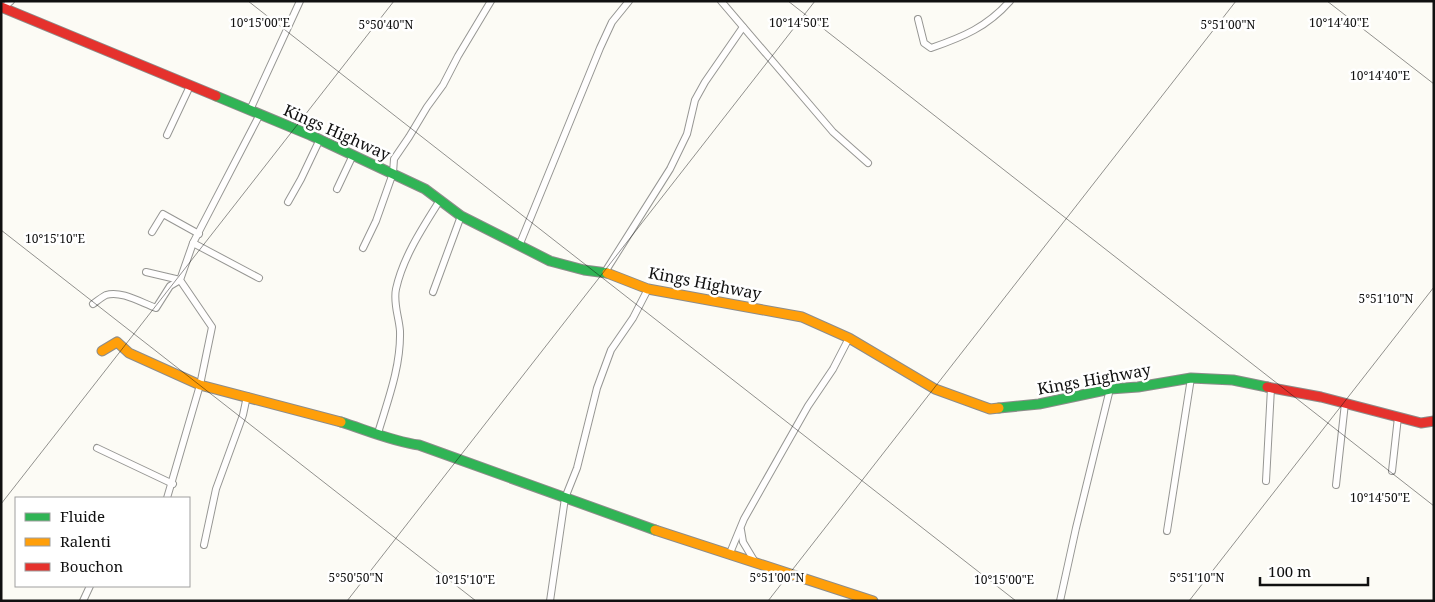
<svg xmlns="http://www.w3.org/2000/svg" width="1435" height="602" viewBox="0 0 1435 602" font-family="'Noto Serif',serif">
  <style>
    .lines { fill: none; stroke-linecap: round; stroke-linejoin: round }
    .street-casing { stroke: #969693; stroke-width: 8 }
    .fast-casing { stroke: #8d8c8a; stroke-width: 11 }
    .slow-casing { stroke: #8d8c8a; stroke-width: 11 }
    .jam-casing { stroke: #8d8c8a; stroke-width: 11 }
    .street { stroke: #fffefe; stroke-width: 6 }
    .fast { stroke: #30b455; stroke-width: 9 }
    .slow { stroke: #ff9f0a; stroke-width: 9 }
    .jam { stroke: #e5322d; stroke-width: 9 }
    .ticks { fill: none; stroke: #101010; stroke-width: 1; stroke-opacity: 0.45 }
    .labels { text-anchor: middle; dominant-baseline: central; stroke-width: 5; stroke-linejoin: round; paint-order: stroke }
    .street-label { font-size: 16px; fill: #101010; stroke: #fff }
    .ticks-label { font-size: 12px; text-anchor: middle; fill: #101010; stroke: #fff; stroke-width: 5; stroke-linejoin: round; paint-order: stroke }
  </style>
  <rect width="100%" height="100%" fill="#fcfbf5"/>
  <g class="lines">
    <defs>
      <g id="street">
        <path d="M 721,1 L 833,132 L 868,163"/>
        <path d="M 3,8 L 11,1"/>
        <path d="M 918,19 L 924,43 L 931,48 C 963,37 987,27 1010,1"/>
        <path d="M 250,110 L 300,1"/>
        <path d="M 167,135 L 190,86"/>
        <path d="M 337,189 L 353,155"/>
        <path d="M 288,202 L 301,179 L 320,139"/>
        <path d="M 152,232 L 163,214 L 199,234"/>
        <path d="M 193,243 L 259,278"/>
        <path d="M 519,246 L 600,48 L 612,22 L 629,1"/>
        <path d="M 363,248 L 376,221 L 393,173 L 394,159 L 409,137 L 427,107 L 443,85 L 458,56 L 491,1"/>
        <path d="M 146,272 L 180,280"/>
        <path d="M 605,272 L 670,169 L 687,134 L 695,100 L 705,82 L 743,27"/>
        <path d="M 433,292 L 461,216"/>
        <path d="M 93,304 C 97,301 102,297 106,295 C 121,290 142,303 156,308 L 170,286 L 180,280"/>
        <path d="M 378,433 C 388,400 401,366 400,331 C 399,317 393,303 396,289 C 403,257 423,227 440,200"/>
        <path d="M 97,448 L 173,484"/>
        <path d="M 1392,471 L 1398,417"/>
        <path d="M 1266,481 L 1271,388"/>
        <path d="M 1336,485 L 1345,403"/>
        <path d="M 167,498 L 200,385 L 212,327 L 180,280 L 193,243 L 260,114"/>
        <path d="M 741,530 L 743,542 L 755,562"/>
        <path d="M 1167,531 L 1191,378"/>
        <path d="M 204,545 L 216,489 L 243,415 L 247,396"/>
        <path d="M 730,553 L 744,519 L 808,406 L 833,369 L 849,338"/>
        <path d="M 83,601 L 90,586"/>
        <path d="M 550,601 L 565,498 L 577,468 L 597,388 L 611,350 L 633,318 L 648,289"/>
        <path d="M 1060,601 L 1076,528 L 1110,389"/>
      </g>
      <g id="fast">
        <path d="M 216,96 L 310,135 L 425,189 L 461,216 L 550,261 L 584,270 L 607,273"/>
        <path d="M 999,408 L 1039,404 L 1110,389 L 1138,387 L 1191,378 L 1233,380 L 1267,387"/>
        <path d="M 341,422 C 366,430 394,442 419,445 L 655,530"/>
      </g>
      <g id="slow">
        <path d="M 607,273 L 648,289 L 802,317 L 849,338 L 935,389 L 990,409 L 999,408"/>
        <path d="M 102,351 L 117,342 L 129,353 L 200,385 L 341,422"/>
        <path d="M 655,530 L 873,601"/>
      </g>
      <g id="jam">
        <path d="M 1,7 L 216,96"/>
        <path d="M 1267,387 L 1321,397 L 1421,423 L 1434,421"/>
      </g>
    </defs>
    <use href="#street" class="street-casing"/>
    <use href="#fast" class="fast-casing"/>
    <use href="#slow" class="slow-casing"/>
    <use href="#jam" class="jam-casing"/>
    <use href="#street" class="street"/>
    <use href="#fast" class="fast"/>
    <use href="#slow" class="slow"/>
    <use href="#jam" class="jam"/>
  </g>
  <path class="ticks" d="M 248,1 L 1016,601M 788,1 L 1434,506M 1327,1 L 1434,84M 1,230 L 476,601M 1,504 L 394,1M 347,601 L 815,1M 768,601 L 1236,1M 1189,601 L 1434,287"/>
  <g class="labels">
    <g class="street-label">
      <text transform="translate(337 132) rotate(24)">Kings Highway</text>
      <text transform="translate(705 283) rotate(11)">Kings Highway</text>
      <text transform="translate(1094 379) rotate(-10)">Kings Highway</text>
    </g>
  </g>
  <g class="ticks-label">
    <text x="1339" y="27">10°14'40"E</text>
    <text x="260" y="27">10°15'00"E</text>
    <text x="799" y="27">10°14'50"E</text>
    <text x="386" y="29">5°50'40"N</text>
    <text x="1228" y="29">5°51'00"N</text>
    <text x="1380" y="80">10°14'40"E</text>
    <text x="55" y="243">10°15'10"E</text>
    <text x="1386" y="303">5°51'10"N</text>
    <text x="1380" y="502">10°14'50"E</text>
    <text x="356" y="582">5°50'50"N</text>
    <text x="777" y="582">5°51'00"N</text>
    <text x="1197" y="582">5°51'10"N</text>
    <text x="465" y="584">10°15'10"E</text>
    <text x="1004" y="584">10°15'00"E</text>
  </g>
  <rect width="1435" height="602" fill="none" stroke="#101010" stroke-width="5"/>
  <rect x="15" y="497" width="175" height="90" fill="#ffffff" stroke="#9f9f9f"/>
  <rect x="25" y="513" width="25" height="8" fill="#30b455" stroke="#9f9f9f"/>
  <text x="60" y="522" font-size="15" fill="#101010">Fluide</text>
  <rect x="25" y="538" width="25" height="8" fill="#ff9f0a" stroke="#9f9f9f"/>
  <text x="60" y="547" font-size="15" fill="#101010">Ralenti</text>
  <rect x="25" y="563" width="25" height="8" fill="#e5322d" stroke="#9f9f9f"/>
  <text x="60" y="572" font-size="15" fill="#101010">Bouchon</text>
  <path d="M1260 577v8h108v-8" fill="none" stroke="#101010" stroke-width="2.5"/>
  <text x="1268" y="577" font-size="15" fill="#101010" stroke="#ffffff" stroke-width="4" paint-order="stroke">100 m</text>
</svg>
